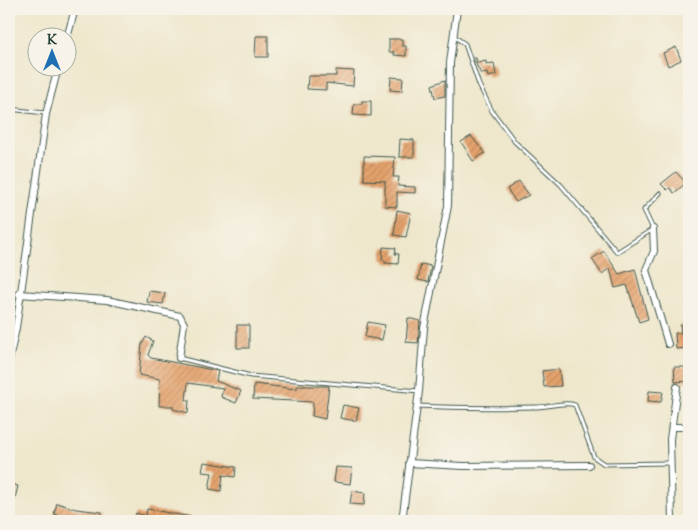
<svg xmlns="http://www.w3.org/2000/svg" width="698" height="530" viewBox="0 0 698 530" font-family="'Sorts Mill Goudy',serif">
  <style>
    .building { fill: url(#building-hatch) }
    .lines { fill: none; stroke-linecap: round; stroke-linejoin: round }
    .lane-casing { stroke: #3e564b; stroke-width: 5 }
    .street-casing { stroke: #3e564b; stroke-width: 8 }
    .lane { stroke: #fff; stroke-width: 3 }
    .street { stroke: #fff; stroke-width: 6 }
  </style>
  <defs>
    <pattern id="building-hatch" width="6" height="6" patternUnits="userSpaceOnUse" patternTransform="scale(1.25)"><rect width="6" height="6" fill="#e6a36d"/><path d="M-1 1l2-2M0 6l6-6M5 7l2-2" fill="none" stroke="#ba865a"/></pattern>
  </defs>
  <rect width="100%" height="100%" fill="#f7f3e8"/>
  <filter id="ink" filterUnits="userSpaceOnUse"><feTurbulence type="fractalNoise" baseFrequency=".02" numOctaves="2"/><feDisplacementMap in="SourceGraphic" scale="10" xChannelSelector="R" yChannelSelector="G"/><feConvolveMatrix kernelMatrix="1 2 1 2 8 2 1 2 1" color-interpolation-filters="sRGB"/></filter>
  <filter id="wash" filterUnits="userSpaceOnUse"><feTurbulence type="fractalNoise" baseFrequency=".0096" numOctaves="4" result="noise"/><feDisplacementMap in="SourceGraphic" scale="20" xChannelSelector="R" yChannelSelector="G"/><feGaussianBlur stdDeviation="1.12" result="paint"/><feColorMatrix in="noise" values="0 0 0 0 0 0 0 0 0 0 0 0 0 0 0 0 0 1.4 0 .05"/><feComposite in="paint" operator="in"/></filter>
  <g filter="url(#wash)">
    <rect width="100%" height="100%" fill="#eee7cc"/>
    <g id="blocks">
      <g class="building">
        <path d="M 256,36 L 268,36 L 268,57 L 255,57 Z"/>
        <path d="M 389,39 L 402,39 L 402,46 L 406,46 L 406,56 L 394,55 L 394,52 L 389,52 Z"/>
        <path d="M 676,47 L 681,60 L 668,66 L 663,53 Z"/>
        <path d="M 473,58 L 476,58 L 477,63 L 486,61 L 486,64 L 494,63 L 496,75 L 488,77 L 487,73 L 481,74 Z"/>
        <path d="M 336,70 L 354,71 L 353,86 L 326,83 L 326,90 L 307,89 L 308,76 L 336,76 Z"/>
        <path d="M 391,77 L 403,78 L 402,91 L 390,90 Z"/>
        <path d="M 445,80 L 445,96 L 435,98 L 432,85 Z"/>
        <path d="M 362,101 L 371,101 L 371,116 L 353,115 L 354,104 L 362,104 Z"/>
        <path d="M 471,136 L 485,153 L 473,161 L 461,142 Z"/>
        <path d="M 400,139 L 414,140 L 414,157 L 399,157 Z"/>
        <path d="M 364,156 L 395,157 L 393,177 L 399,177 L 398,186 L 415,187 L 415,193 L 397,192 L 397,207 L 385,206 L 385,181 L 364,180 Z"/>
        <path d="M 676,172 L 686,183 L 674,193 L 670,188 L 667,190 L 661,184 Z"/>
        <path d="M 519,181 L 529,195 L 516,202 L 507,189 Z"/>
        <path d="M 397,210 L 411,213 L 406,237 L 394,235 Z"/>
        <path d="M 383,247 L 396,248 L 395,254 L 399,254 L 398,264 L 385,263 L 385,260 L 382,260 Z"/>
        <path d="M 604,251 L 619,274 L 635,269 L 648,319 L 639,322 L 627,285 L 615,288 L 610,268 L 602,274 L 592,259 Z"/>
        <path d="M 421,264 L 431,266 L 428,282 L 418,280 Z"/>
        <path d="M 149,291 L 165,293 L 163,304 L 147,302 Z"/>
        <path d="M 408,318 L 420,321 L 418,343 L 406,342 Z"/>
        <path d="M 368,322 L 385,325 L 382,340 L 365,337 Z"/>
        <path d="M 689,324 L 689,348 L 676,349 L 675,333 L 681,333 L 680,325 Z"/>
        <rect x="237" y="325" width="12" height="23"/>
        <path d="M 146,337 L 153,341 L 148,355 L 151,358 L 218,371 L 216,381 L 241,391 L 236,403 L 221,397 L 223,388 L 188,383 L 186,400 L 189,400 L 188,413 L 173,409 L 173,406 L 159,406 L 160,379 L 139,375 L 142,344 Z"/>
        <path d="M 674,367 L 689,367 L 689,381 L 675,382 Z"/>
        <path d="M 559,369 L 561,386 L 544,387 L 542,371 Z"/>
        <path d="M 254,384 L 297,389 L 297,386 L 329,386 L 325,419 L 312,416 L 313,402 L 253,399 Z"/>
        <path d="M 649,391 L 663,392 L 661,402 L 648,401 Z"/>
        <path d="M 343,405 L 359,408 L 356,421 L 340,418 Z"/>
        <path d="M 204,462 L 236,467 L 235,477 L 223,475 L 221,491 L 209,489 L 212,473 L 202,472 Z"/>
        <path d="M 336,467 L 352,468 L 350,484 L 334,482 Z"/>
        <path d="M 9,484 L 18,486 L 11,515 L 9,515 Z"/>
        <path d="M 352,491 L 365,493 L 364,505 L 350,504 Z"/>
        <path d="M 57,503 L 76,509 L 102,512 L 100,521 L 56,521 L 58,515 L 54,514 Z"/>
        <path d="M 147,509 L 197,518 L 196,521 L 134,521 L 136,513 L 146,516 Z"/>
      </g>
    </g>
  </g>
  <g filter="url(#ink)">
    <use href="#blocks" fill-opacity="0" stroke="#3e564b" stroke-width="1"/>
    <g class="lines">
      <defs>
        <g id="lane">
          <path d="M 455,37 L 465,44 L 479,85 L 492,111 L 515,142 L 561,185 L 617,252 L 653,229 L 644,210 L 660,193"/>
          <path d="M 9,109 L 45,113"/>
          <path d="M 179,358 L 251,376 L 419,391"/>
          <path d="M 418,406 C 458,408 497,408 537,407 C 549,407 564,401 575,405 L 594,457 L 604,464 L 670,463"/>
        </g>
        <g id="street">
          <path d="M 67,38 L 75,9"/>
          <path d="M 653,229 L 654,251 L 646,270 L 668,344"/>
          <path d="M 19,294 L 107,300 L 180,316 L 184,324 L 179,358"/>
          <path d="M 9,360 L 16,328 L 46,114 L 58,68"/>
          <path d="M 672,427 L 689,427"/>
          <path d="M 409,463 L 463,466 L 589,465"/>
          <path d="M 402,521 L 419,391 L 424,328 L 448,206 L 450,63 L 457,9"/>
          <path d="M 672,521 L 670,439 L 677,387"/>
        </g>
      </defs>
      <use href="#lane" class="lane-casing"/>
      <use href="#street" class="street-casing"/>
      <use href="#lane" class="lane"/>
      <use href="#street" class="street"/>
    </g>
  </g>
  <rect width="698" height="530" fill="none" stroke="#f7f3e8" stroke-width="30"/>
  <g transform="translate(52 52)"><circle r="24" fill="#f7f3e8" stroke="#a1aaa0"/>
  <path d="M0-4L9 19L0 12L-9 19Z" fill="#1f6fb2"/>
  <text y="-8" font-size="14" font-weight="bold" text-anchor="middle" fill="#1f3d34">K</text>
  </g>
</svg>
